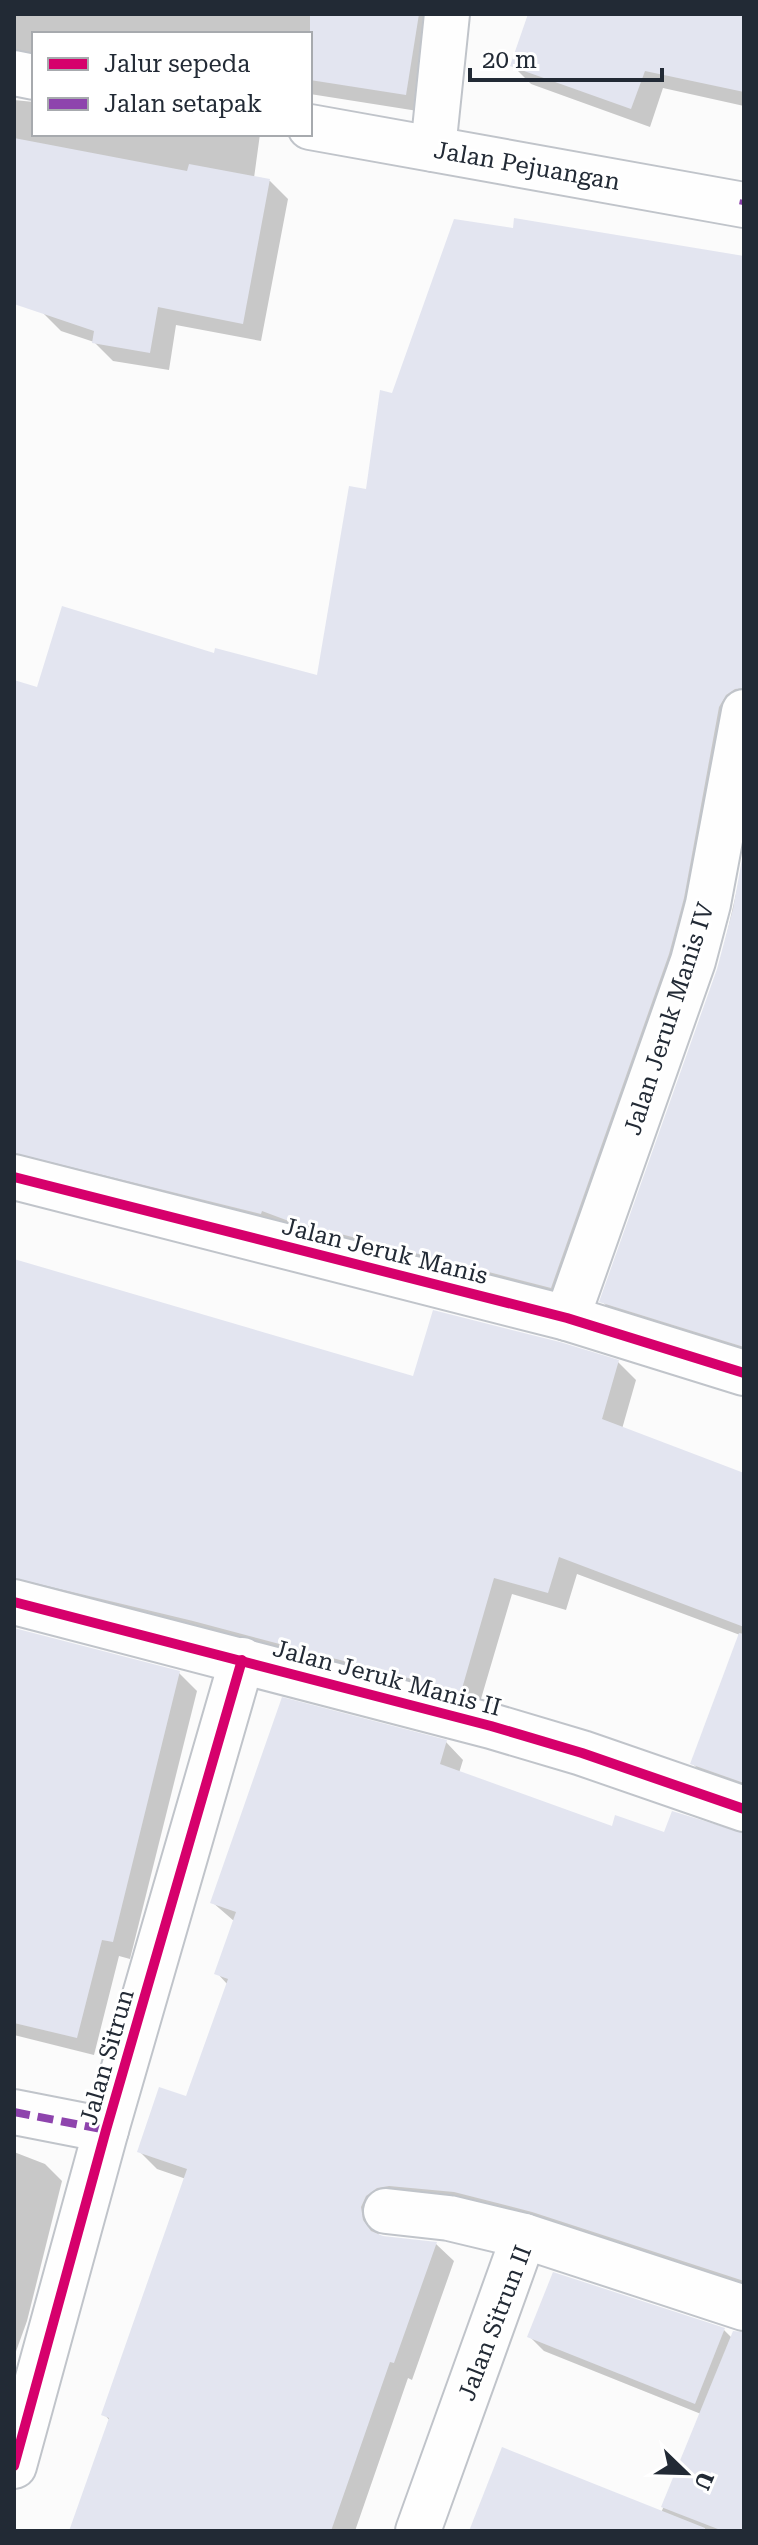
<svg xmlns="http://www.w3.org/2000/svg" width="758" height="2545" viewBox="0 0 758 2545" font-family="'Roboto Serif',serif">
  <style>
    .shadow { fill: #0003 }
    .building { fill: #e3e5f0 }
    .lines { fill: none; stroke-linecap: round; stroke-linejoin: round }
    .minor-casing { stroke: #c0c4ca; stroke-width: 48 }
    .minor { stroke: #fefefe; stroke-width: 44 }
    .quiet { stroke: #8e44ad; stroke-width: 8; stroke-dasharray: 16 8; stroke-linecap: butt }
    .cycleway-casing { stroke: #fff; stroke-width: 15 }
    .cycleway { stroke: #d6006c; stroke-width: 10 }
    .labels { text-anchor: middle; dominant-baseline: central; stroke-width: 6; stroke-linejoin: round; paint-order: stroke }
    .street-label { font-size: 24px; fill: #222a35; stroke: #fff }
  </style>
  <rect width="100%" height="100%" fill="#fbfbfb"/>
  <g class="shadow">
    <path d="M 14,14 L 440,14 L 424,112 L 310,94 L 310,34 L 34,34 L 34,68 L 14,75 Z"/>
    <path d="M 531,14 L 744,14 L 744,106 L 663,88 L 650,127 L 531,84 L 512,65 Z"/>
    <path d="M 14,100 L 34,102 L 34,134 L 260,134 L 254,178 L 270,181 L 288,199 L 261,341 L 176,325 L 169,370 L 113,361 L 94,342 L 61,331 L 42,312 L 14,242 Z"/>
    <path d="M 744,258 L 744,712 L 701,917 L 569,1305 L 14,1171 L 14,682 L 38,690 L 215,655 L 318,677 L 393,395 Z"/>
    <path d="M 744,859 L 744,1358 L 619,1319 L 602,1301 L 719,968 Z"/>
    <path d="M 14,1261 L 415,1379 L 618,1362 L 636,1380 L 622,1429 L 744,1475 L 744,1793 L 710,1781 L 692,1763 L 740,1635 L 577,1574 L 566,1610 L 512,1594 L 478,1709 L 14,1602 Z"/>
    <path d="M 14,1630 L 179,1673 L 197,1691 L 130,1959 L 119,1956 L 94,2055 L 14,2035 Z"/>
    <path d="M 446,1742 L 463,1760 L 459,1773 L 613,1829 L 665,1835 L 744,1835 L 744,2292 L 378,2228 L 379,2237 L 436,2244 L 454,2261 L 412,2380 L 408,2378 L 355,2531 L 71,2531 L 110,2421 L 104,2414 L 186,2179 L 157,2169 L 139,2151 L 187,2099 L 228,1985 L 217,1973 L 234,1921 L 212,1902 Z"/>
    <path d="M 14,2152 L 45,2164 L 62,2181 L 27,2321 L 14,2357 Z"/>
    <path d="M 724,2330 L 738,2344 L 744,2406 L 744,2531 L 471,2531 L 661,2513 L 701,2414 L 544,2351 L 530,2337 Z"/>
  </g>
  <g class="building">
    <path d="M 310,14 L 419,14 L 406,95 L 310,80 Z"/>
    <path d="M 528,14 L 744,14 L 744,92 L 645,71 L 631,109 L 510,66 Z"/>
    <path d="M 14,138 L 187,171 L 189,164 L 270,179 L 243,324 L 158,307 L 150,353 L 92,343 L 94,331 L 14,304 Z"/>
    <path d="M 514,218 L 744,256 L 744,688 L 735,689 L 726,695 L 719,707 L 684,898 L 669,954 L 551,1288 L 286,1220 L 262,1211 L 261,1214 L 14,1153 L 14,680 L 37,687 L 62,606 L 214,653 L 215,648 L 317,675 L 349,486 L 366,489 L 380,390 L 392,393 L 454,219 L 513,228 Z"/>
    <path d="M 744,848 L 744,1347 L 599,1302 L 717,969 L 733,909 Z"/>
    <path d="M 14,1259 L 413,1376 L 433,1310 L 560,1342 L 619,1360 L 602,1419 L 744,1473 L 744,1627 L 559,1557 L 548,1593 L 494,1578 L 461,1692 L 193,1621 L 14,1578 Z"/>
    <path d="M 14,1628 L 180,1671 L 113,1942 L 102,1940 L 77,2038 L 14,2023 Z"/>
    <path d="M 739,1633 L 744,1634 L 744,1783 L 690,1764 Z"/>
    <path d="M 282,1697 L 447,1740 L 440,1764 L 612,1826 L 615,1815 L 664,1832 L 672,1811 L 744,1833 L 744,2281 L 532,2212 L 454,2192 L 389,2186 L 377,2188 L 366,2196 L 361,2207 L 363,2220 L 371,2231 L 383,2236 L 437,2242 L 394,2363 L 390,2362 L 331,2531 L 69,2531 L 109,2418 L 101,2415 L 187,2169 L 137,2152 L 159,2087 L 186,2096 L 228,1979 L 214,1974 L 236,1912 L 210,1903 Z"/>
    <path d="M 553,2272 L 725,2328 L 695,2404 L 527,2337 Z"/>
    <path d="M 733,2331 L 744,2332 L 744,2531 L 723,2531 L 661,2507 Z"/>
    <path d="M 502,2447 L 705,2528 L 705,2531 L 469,2531 Z"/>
  </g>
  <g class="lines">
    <defs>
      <g id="minor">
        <path d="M 14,73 L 34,77"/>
        <path d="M 310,127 L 744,205"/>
        <path d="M 433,149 L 447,14"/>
        <path d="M 14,1177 L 567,1318 L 744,1373"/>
        <path d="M 567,1318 L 693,961 L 708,904 L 744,712"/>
        <path d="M 14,1602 L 491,1726 L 582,1753 L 744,1809"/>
        <path d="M 14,2112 L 106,2130"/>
        <path d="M 386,2211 L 449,2218 L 524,2236"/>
        <path d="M 14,2466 L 106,2130 L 242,1660"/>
        <path d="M 418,2531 L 524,2236 L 744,2308"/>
      </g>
    </defs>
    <use href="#minor" class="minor-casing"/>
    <use href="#minor" class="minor"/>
    <g class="quiet">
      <path d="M 743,205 L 744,200"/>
      <path d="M 14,2112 L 106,2130"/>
    </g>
    <defs>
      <g id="cycleway">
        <path d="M 14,1177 L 567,1318 L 744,1373"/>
        <path d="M 14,1602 L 491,1726 L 582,1753 L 744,1809"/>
        <path d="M 14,2466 L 106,2130 L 242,1660"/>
      </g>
    </defs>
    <use href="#cycleway" class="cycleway-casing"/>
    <use href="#cycleway" class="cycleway"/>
  </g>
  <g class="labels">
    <g class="street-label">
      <text transform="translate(527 166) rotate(10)">Jalan Pejuangan</text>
      <text transform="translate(669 1019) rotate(-72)">Jalan Jeruk Manis IV</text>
      <text transform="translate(385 1251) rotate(14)">Jalan Jeruk Manis</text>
      <text transform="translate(387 1678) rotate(15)">Jalan Jeruk Manis II</text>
      <text transform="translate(107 2057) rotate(-74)">Jalan Sitrun</text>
      <text transform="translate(495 2323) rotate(-69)">Jalan Sitrun II</text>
    </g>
  </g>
  <rect width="758" height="2545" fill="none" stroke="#222a35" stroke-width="32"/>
  <rect x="32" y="32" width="280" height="104" fill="#ffffff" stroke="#a7aaae" stroke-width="2"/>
  <rect x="48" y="58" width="40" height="12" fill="#d6006c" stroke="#a7aaae" stroke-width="2"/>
  <text x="104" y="72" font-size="24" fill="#222a35">Jalur sepeda</text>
  <rect x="48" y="98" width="40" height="12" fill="#8e44ad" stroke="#a7aaae" stroke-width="2"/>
  <text x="104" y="112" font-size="24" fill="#222a35">Jalan setapak</text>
  <g transform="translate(686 2473) rotate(113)" stroke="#ffffff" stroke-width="6" paint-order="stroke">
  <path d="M0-6L14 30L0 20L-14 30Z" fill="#222a35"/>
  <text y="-12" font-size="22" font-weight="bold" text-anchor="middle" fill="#222a35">U</text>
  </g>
  <path d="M470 68v12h192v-12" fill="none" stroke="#222a35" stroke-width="4"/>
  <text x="482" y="68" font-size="24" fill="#222a35" stroke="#ffffff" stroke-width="6" paint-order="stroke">20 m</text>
</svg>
